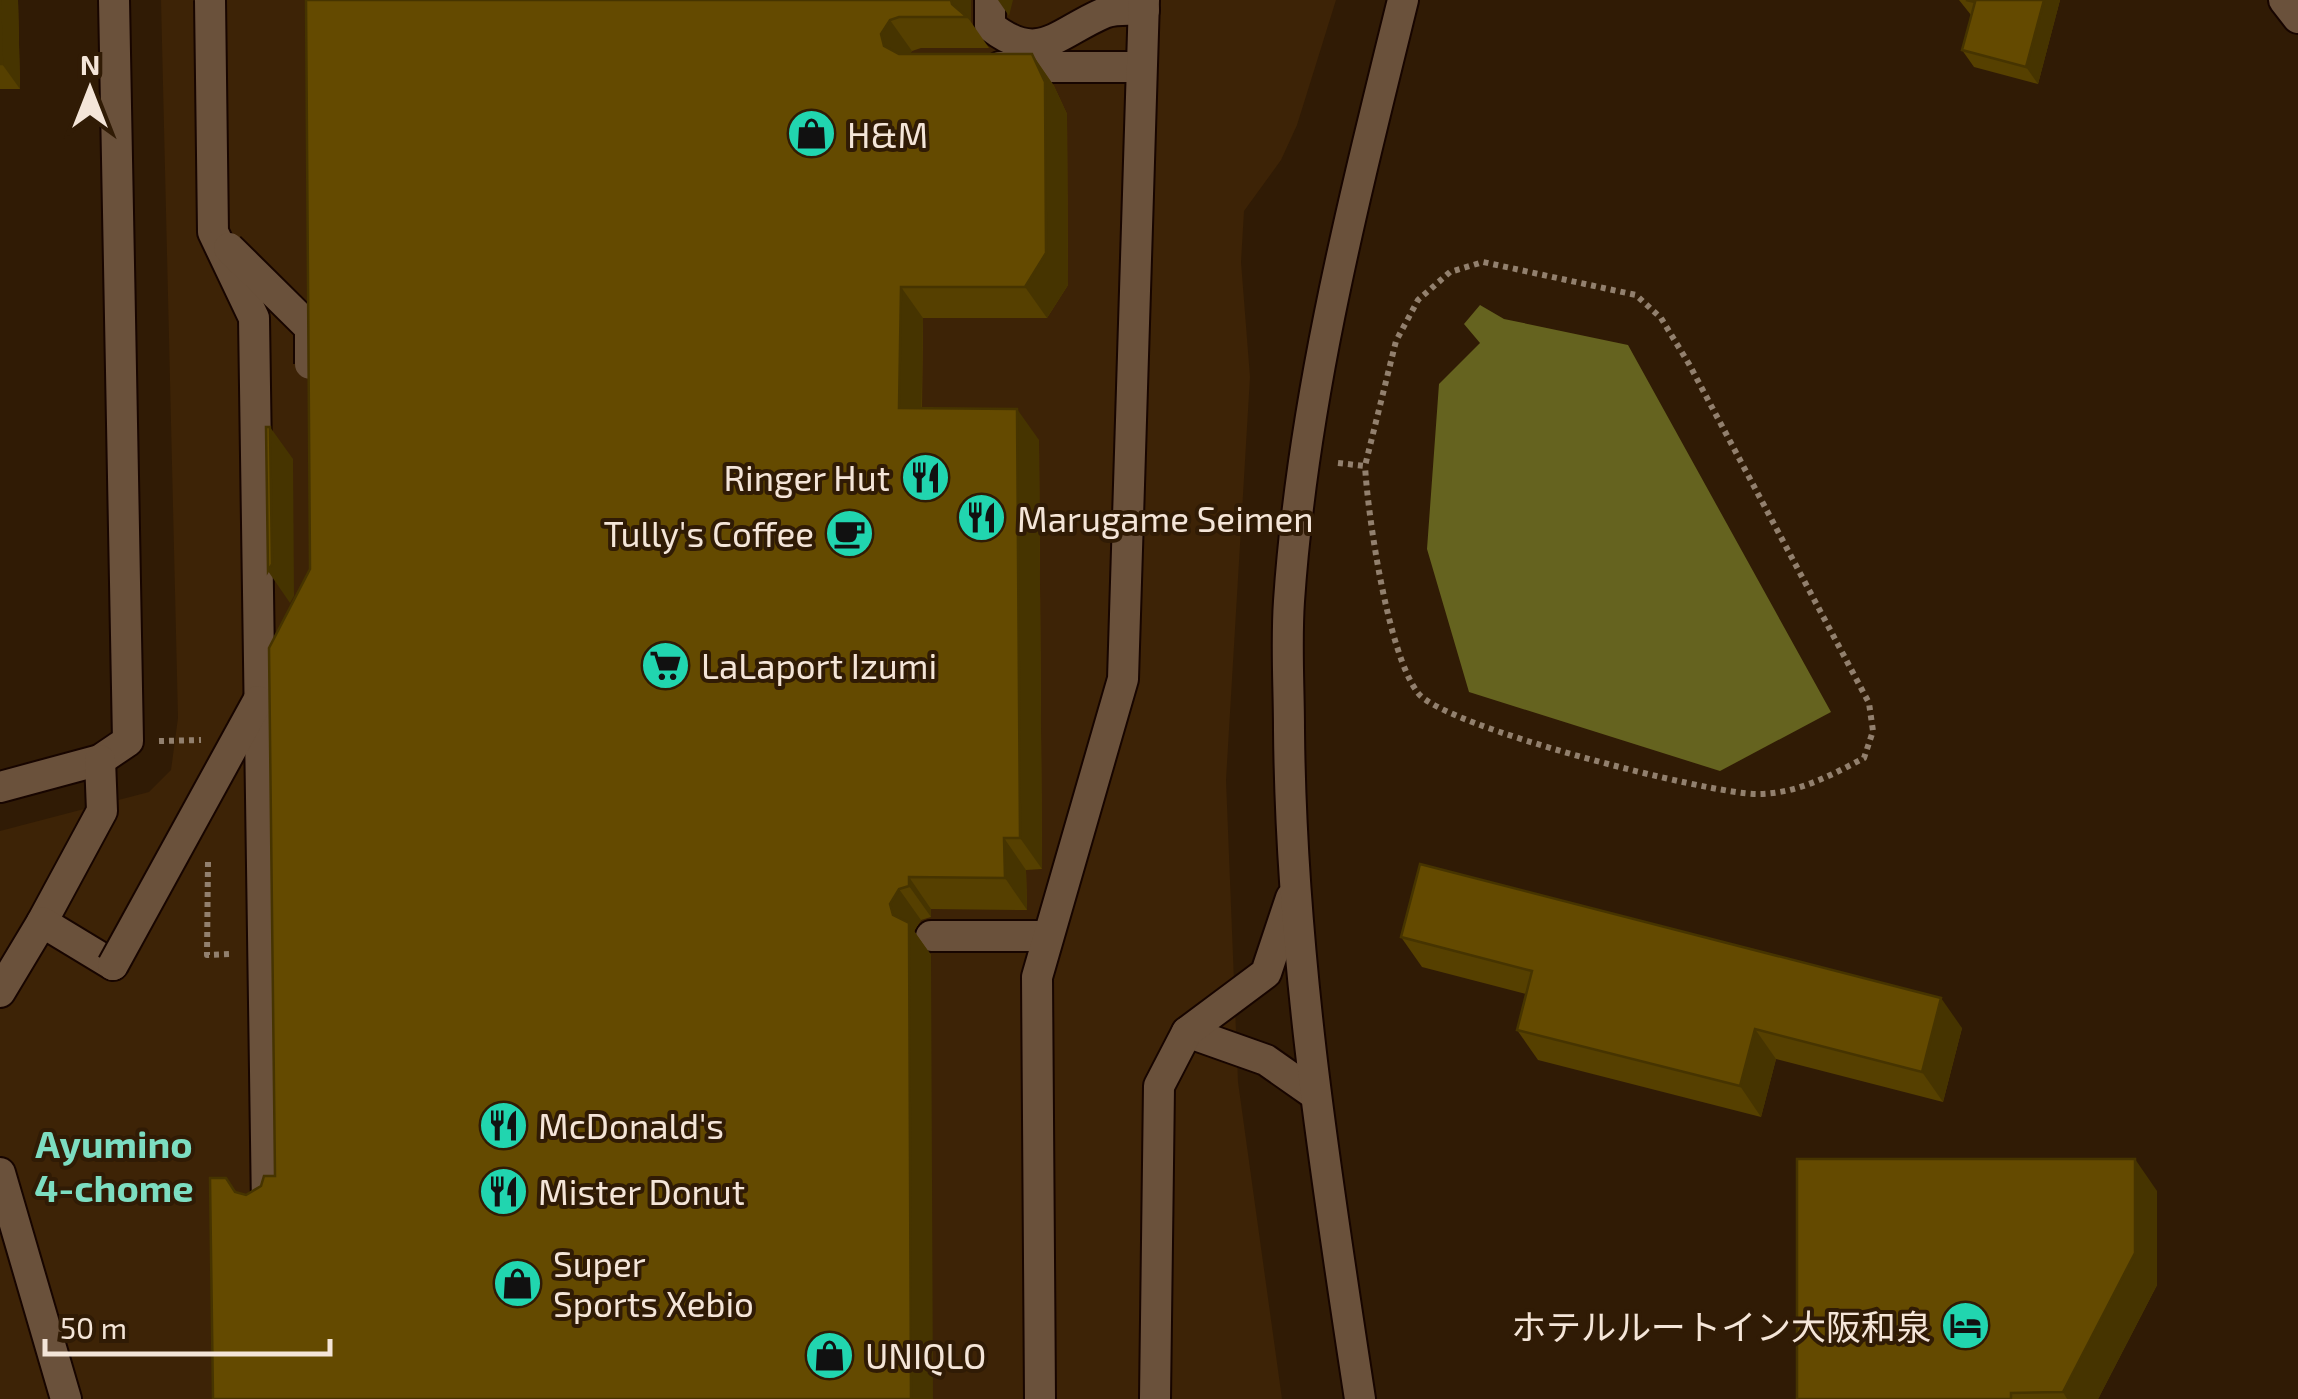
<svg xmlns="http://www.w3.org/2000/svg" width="2298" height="1399" viewBox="0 0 2298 1399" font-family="'Exo 2','Noto Sans JP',sans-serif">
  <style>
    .built { fill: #3d2306 }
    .water { fill: #65631f }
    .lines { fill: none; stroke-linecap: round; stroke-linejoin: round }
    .minor-casing { stroke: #170500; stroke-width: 34 }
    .path { stroke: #92806e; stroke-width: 6; stroke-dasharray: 5 5; stroke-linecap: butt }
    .minor { stroke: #6a513b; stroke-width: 30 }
    .minor-bridge-casing { stroke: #170500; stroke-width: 34; stroke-linecap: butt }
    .minor-bridge { stroke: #6a513b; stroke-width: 30 }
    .wall { fill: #564000 }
    .shaded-wall { fill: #463400 }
    .building { fill: #644a00; stroke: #463400; stroke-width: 2.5 }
    .labels { text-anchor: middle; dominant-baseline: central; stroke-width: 8; stroke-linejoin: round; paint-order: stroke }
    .poi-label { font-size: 35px; fill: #f4e5d8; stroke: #301b05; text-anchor: start }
    .neighbourhood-label { font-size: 38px; font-weight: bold; fill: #7cddc1; stroke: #301b05 }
  </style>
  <rect width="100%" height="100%" fill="#301b05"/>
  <path class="built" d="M 161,0 L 1336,0 L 1297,125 L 1281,160 L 1244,211 L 1241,262 L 1250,377 L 1226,780 L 1238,1082 L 1282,1399 L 0,1399 L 0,831 L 149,792 L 171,770 L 178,718 Z"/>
  <path class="water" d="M 1480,305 L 1504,319 L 1628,345 L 1831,712 L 1720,771 L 1469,692 L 1427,549 L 1439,384 L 1480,343 L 1464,324 Z"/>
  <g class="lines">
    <defs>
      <g id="minor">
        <path d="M 990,0 L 990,26 C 1039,65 1057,33 1104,13 C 1116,8 1132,10 1144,10"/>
        <path d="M 2284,0 L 2298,18"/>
        <path d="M 1000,67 L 1141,67"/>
        <path d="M 0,787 L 100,760 L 128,741 L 114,0"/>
        <path d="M 42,922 L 102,811 L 100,760"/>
        <path d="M 931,936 L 1045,936"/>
        <path d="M 0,992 L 42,922 L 113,965"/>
        <path d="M 1187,1032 L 1266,1060 L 1313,1093"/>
        <path d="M 0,1173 L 66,1399"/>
        <path d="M 1040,1399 L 1037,977 L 1123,679 L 1144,0"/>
        <path d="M 1155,1399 L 1159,1086 L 1187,1032 L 1266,973 L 1291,898"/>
        <path d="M 1360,1399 C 1326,1176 1291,956 1289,730 C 1289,687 1286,644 1289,601 C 1303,397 1354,199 1403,0"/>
      </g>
    </defs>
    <use href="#minor" class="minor-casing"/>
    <g class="path">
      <path d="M 1338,463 L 1365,466 L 1396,341 L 1418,300 L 1450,272 L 1483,262 L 1636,295 L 1661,318 L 1689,364 L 1869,703 L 1873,731 L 1864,758 C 1830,776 1796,794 1757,794 C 1709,794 1444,727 1418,693 C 1388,654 1368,517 1365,466"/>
      <path d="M 159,741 L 201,740"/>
      <path d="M 208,862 L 207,955 L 232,954"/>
    </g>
    <use href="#minor" class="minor"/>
    <defs>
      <g id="minor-bridge">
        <path d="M 210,0 L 213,232 L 254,318 L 267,1208"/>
        <path d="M 229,248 L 310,328 L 310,364"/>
        <path d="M 113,965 L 258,701"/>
      </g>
    </defs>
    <use href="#minor-bridge" class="minor-bridge-casing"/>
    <use href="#minor-bridge" class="minor-bridge"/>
  </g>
  <g class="wall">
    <path d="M 0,0 L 18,0 L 20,89 L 0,89 Z"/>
    <path d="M 306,0 L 971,0 L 971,22 L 989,48 L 921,48 L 912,51 L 910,54 L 1032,54 L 1054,86 L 1067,114 L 1068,285 L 1047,318 L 923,318 L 922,408 L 1039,440 L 1042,869 L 1026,870 L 1027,910 L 931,909 L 931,917 L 921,920 L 914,931 L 931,955 L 213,1399 L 226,1178 L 237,1193 L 246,1195 L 275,1176 L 310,569 Z"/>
    <path d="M 1959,0 L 2060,0 L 2038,84 L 1974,67 L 1962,50 L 1971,15 Z"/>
    <path d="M 1401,937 L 1962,1028 L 1943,1102 L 1776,1059 L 1761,1117 L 1538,1060 L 1517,1030 L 1526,994 L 1422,967 Z"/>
    <path d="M 2157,1191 L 2157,1285 L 2098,1399 L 1797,1399 Z"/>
  </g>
  <g class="shaded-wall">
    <path d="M 1,0 L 18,0 L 20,89 L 2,64 Z"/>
    <path d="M 951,0 L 971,0 L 971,22 L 967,17 L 952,4 Z"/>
    <path d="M 998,0 L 1013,0 L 1009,16 Z"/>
    <path d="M 2044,0 L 2060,0 L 2038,84 L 2026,67 Z"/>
    <path d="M 890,20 L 912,51 L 903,66 L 884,46 L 881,34 Z"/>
    <path d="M 1032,54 L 1054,86 L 1067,114 L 1068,285 L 1047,318 L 1025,287 Z"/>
    <path d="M 901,287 L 923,318 L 921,440 L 899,408 Z"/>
    <path d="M 1017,409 L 1039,440 L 1042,869 L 1020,838 Z"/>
    <path d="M 270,427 L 293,459 L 294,596 L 290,603 L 268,571 Z"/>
    <path d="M 1004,838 L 1026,870 L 1027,910 L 1005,878 Z"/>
    <path d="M 909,877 L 931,909 L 931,917 L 909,886 Z"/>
    <path d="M 899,889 L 921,920 L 914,931 L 931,955 L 933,1399 L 911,1399 L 893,915 L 890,904 Z"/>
    <path d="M 1941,998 L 1962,1028 L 1943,1102 L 1922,1072 Z"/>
    <path d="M 1755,1029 L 1776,1059 L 1761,1117 L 1740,1086 Z"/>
    <path d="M 2135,1159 L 2157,1191 L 2157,1285 L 2098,1399 L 2067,1399 L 2063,1392 Z"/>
  </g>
  <g class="building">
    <path d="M 0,0 L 2,64 L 0,64 Z"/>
    <path d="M 306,0 L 951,0 L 952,4 L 967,17 L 899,17 L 890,20 L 881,34 L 884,46 L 899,54 L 1032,54 L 1045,82 L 1046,253 L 1025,287 L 901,287 L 899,408 L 1017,409 L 1020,838 L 1004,838 L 1005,878 L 909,877 L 909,886 L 899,889 L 890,904 L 893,915 L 909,923 L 911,1399 L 213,1399 L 210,1178 L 226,1178 L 235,1192 L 246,1195 L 261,1186 L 264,1176 L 275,1176 L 269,648 L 310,569 Z"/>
    <path d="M 1966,0 L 2044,0 L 2026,67 L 1962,50 L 1975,2 Z"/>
    <path d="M 266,427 L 270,427 L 272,564 L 268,571 Z"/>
    <path d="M 1420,864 L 1941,998 L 1922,1072 L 1755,1029 L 1740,1086 L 1517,1030 L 1532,971 L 1401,937 Z"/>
    <path d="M 1797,1159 L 2135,1159 L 2135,1253 L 2063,1392 L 2011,1393 L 2011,1399 L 1797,1399 Z"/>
  </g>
  <defs>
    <symbol id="shop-disc" viewBox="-11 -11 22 22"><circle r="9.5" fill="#21d5af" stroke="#301b05"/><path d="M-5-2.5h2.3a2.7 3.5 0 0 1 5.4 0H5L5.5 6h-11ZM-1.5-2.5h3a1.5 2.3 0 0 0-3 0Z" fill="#111"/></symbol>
    <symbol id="restaurant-disc" viewBox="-11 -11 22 22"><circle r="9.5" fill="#21d5af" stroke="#301b05"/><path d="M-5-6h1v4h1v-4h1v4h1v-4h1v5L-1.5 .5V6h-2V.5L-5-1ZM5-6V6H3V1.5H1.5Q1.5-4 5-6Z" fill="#111"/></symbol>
    <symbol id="cafe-disc" viewBox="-11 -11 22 22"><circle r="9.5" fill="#21d5af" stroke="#301b05"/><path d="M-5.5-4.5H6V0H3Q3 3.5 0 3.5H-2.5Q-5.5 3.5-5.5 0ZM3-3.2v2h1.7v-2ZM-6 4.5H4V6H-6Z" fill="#111"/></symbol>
    <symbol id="supermarket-disc" viewBox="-11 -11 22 22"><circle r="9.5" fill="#21d5af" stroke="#301b05"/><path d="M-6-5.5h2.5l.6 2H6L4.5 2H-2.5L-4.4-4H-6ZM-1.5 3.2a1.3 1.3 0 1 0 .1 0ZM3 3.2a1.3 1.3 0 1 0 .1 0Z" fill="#111"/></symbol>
    <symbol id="hotel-disc" viewBox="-11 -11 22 22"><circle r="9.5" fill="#21d5af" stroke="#301b05"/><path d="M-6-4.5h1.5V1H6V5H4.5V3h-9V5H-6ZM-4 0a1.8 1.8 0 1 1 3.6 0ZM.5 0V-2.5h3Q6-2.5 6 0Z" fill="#111"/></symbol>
  </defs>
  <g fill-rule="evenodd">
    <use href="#shop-disc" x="784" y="106" width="55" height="55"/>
    <use href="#restaurant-disc" x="898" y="450" width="55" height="55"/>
    <use href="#restaurant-disc" x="954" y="490" width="55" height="55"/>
    <use href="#cafe-disc" x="822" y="506" width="55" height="55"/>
    <use href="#supermarket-disc" x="638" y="638" width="55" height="55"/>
    <use href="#restaurant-disc" x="476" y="1098" width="55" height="55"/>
    <use href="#restaurant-disc" x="476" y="1164" width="55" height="55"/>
    <use href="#shop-disc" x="490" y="1256" width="55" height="55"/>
    <use href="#hotel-disc" x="1938" y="1298" width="55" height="55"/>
    <use href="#shop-disc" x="802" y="1328" width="55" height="55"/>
  </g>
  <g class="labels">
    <g class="poi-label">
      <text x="847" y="134">H&amp;M</text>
      <text x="890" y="477" text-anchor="end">Ringer Hut</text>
      <text x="1017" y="518">Marugame Seimen</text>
      <text x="814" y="533" text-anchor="end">Tully's Coffee</text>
      <text x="701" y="665">LaLaport Izumi</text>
      <text x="538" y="1125">McDonald's</text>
      <text x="538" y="1191">Mister Donut</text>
      <text x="553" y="1263">Super<tspan x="553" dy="40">Sports Xebio</tspan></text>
      <text x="1931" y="1326" text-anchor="end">ホテルルートイン大阪和泉</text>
      <text x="865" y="1355">UNIQLO</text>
    </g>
    <g class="neighbourhood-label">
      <text x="114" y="1143">Ayumino<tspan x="114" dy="44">4-chome</tspan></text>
    </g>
  </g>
  <g transform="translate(90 90)" stroke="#301b05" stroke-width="8" paint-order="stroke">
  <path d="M0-8L18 38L0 25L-18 38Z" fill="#f4e5d8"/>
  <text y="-15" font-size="28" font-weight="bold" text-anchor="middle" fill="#f4e5d8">N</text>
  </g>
  <path d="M45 1339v15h285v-15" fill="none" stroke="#f4e5d8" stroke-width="5"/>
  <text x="60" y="1339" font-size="30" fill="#f4e5d8" stroke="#301b05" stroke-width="8" paint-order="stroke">50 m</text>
</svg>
